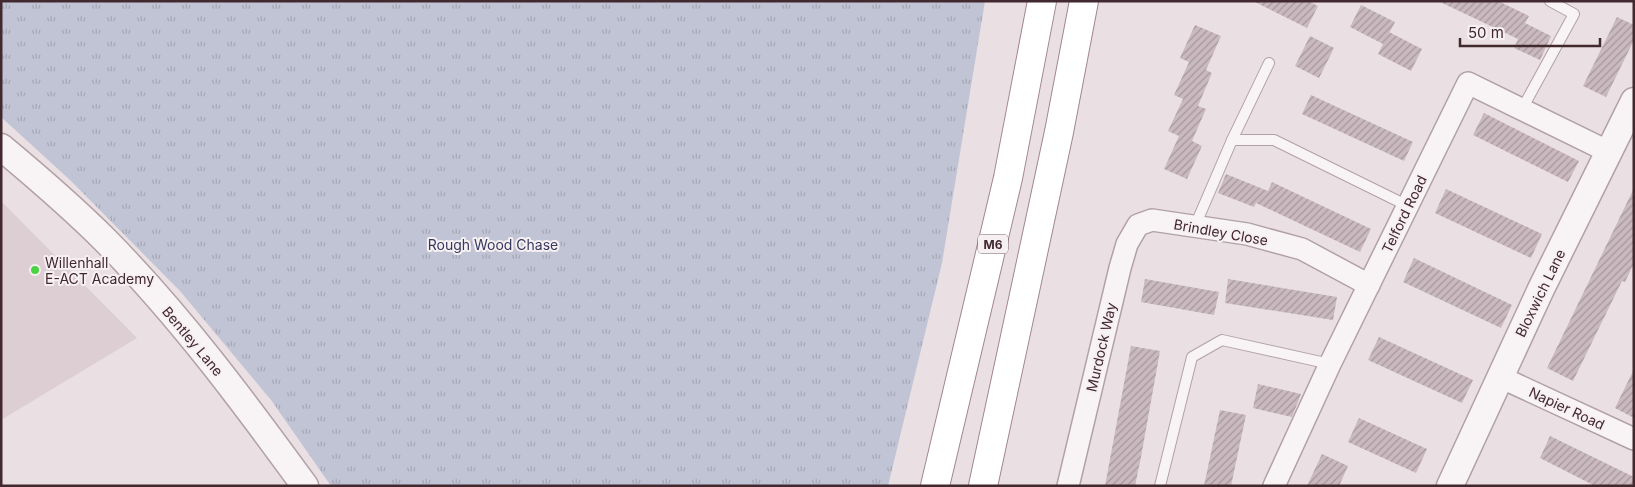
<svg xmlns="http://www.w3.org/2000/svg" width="1635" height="487" viewBox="0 0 1635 487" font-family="Inter,sans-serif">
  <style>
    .built { fill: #dcced2 }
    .park { fill: url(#park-tufts) }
    .building { fill: url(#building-hatch) }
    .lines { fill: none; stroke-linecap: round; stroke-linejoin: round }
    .service-casing { stroke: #b1a1a6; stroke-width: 12 }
    .minor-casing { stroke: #b1a1a6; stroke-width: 24 }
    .tertiary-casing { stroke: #b1a1a6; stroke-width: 29 }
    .motorway-casing { stroke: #a1878f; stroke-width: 30 }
    .service { stroke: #f8f3f4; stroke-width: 10 }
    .minor { stroke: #f8f3f4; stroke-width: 21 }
    .tertiary { stroke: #f8f3f4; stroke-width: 26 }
    .motorway { stroke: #fff; stroke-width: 28 }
    .poi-dot { fill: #49d341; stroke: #f7f0f2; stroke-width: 2 }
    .labels { text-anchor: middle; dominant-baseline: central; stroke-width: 4; stroke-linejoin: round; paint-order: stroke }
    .shield { fill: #f7f0f2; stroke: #78646a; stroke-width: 1 }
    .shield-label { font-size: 12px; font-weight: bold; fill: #42282f }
    .street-label { font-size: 14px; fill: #42282f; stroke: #f7f0f2 }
    .park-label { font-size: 14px; fill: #35395e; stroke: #f7f0f2 }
    .poi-label { font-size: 14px; fill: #42282f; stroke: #f7f0f2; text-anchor: start }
  </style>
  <defs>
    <pattern id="park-tufts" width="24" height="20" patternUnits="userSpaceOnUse" patternTransform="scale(1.25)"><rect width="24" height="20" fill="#c1c4d4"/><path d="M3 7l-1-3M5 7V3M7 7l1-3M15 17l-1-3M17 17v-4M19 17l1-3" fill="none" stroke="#a7a8b6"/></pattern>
    <pattern id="building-hatch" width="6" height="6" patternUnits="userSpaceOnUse" patternTransform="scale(1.25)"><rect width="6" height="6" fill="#cababf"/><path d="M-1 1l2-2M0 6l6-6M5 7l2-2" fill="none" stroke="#a6979c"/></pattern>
  </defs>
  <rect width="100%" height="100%" fill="#eae0e3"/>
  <path class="built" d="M 1,201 L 137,338 L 1,420 Z"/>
  <path class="park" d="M 1,1 L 985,1 L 942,263 L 888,486 L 331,486 L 271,400 L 180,291 L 70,180 L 1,117 Z"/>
  <g class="building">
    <path d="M 1253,1 L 1308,1 L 1318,6 L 1307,28 Z"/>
    <path d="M 1438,1 L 1498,1 L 1529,16 L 1525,23 L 1551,36 L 1540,60 L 1514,48 L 1518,39 Z"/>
    <path d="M 1361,5 L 1395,22 L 1384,43 L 1389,32 L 1422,49 L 1411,71 L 1378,54 L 1383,44 L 1350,27 Z"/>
    <path d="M 1617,17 L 1634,25 L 1634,40 L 1606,97 L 1583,86 Z"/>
    <path d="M 1195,25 L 1221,36 L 1206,70 L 1212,73 L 1198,106 L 1206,109 L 1192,141 L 1202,146 L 1187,179 L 1164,169 L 1179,136 L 1168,131 L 1183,99 L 1174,95 L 1189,62 L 1180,58 Z"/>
    <path d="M 1310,36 L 1334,48 L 1319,78 L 1295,66 Z"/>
    <path d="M 1311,95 L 1413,142 L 1404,161 L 1302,114 Z"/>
    <path d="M 1484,113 L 1579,161 L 1568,182 L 1473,135 Z"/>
    <path d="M 1226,174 L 1268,191 L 1272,182 L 1371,229 L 1360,252 L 1256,203 L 1254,207 L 1218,193 Z"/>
    <path d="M 1634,188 L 1634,263 L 1625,282 L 1622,281 L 1573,381 L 1547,368 Z"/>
    <path d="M 1446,189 L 1542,234 L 1531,258 L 1435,213 Z"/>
    <path d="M 1414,258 L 1512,305 L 1501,328 L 1403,282 Z"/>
    <path d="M 1145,279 L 1219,292 L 1214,315 L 1141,302 Z"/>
    <path d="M 1228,279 L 1337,297 L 1333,320 L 1225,303 Z"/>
    <path d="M 1379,337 L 1473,380 L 1462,403 L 1368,360 Z"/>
    <path d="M 1131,346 L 1160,351 L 1141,457 L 1135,486 L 1105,486 Z"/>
    <path d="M 1634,369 L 1634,418 L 1615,408 Z"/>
    <path d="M 1258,384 L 1301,394 L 1292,417 L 1253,408 Z"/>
    <path d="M 1220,410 L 1246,415 L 1231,486 L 1204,486 Z"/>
    <path d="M 1359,418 L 1427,449 L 1416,473 L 1348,442 Z"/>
    <path d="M 1550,436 L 1634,477 L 1634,486 L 1595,486 L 1540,458 Z"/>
    <path d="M 1322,454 L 1348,466 L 1339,486 L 1307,486 Z"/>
  </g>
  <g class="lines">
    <defs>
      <g id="service">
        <path d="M 1522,109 L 1574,14 L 1550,1"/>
        <path d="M 1232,140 L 1269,63"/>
        <path d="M 1195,226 L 1232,140 L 1274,140 L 1408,206"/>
        <path d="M 1160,486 L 1192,357 L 1222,340 L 1330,364"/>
      </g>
      <g id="minor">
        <path d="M 1500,377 L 1634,439"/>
        <path d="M 1068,486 L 1120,268 L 1127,244 L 1138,225 L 1152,220 L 1247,234 L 1302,249 L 1369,285"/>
        <path d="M 1274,486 L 1330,364 L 1468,83 L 1609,152"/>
      </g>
      <g id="tertiary">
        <path d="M 1,147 C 37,177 73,208 106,241 C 180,316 243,401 305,486"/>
        <path d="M 1450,486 L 1541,289 L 1634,101"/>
      </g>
      <g id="motorway">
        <path d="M 935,486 L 1008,178 L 1042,1"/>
        <path d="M 983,486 L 1059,132 L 1084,1"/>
      </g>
    </defs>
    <use href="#service" class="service-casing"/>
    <use href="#minor" class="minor-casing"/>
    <use href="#tertiary" class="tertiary-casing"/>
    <use href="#motorway" class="motorway-casing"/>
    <use href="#service" class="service"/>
    <use href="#minor" class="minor"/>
    <use href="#tertiary" class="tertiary"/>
    <use href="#motorway" class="motorway"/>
  </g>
  <circle class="poi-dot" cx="35" cy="270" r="5"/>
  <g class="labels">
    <rect class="shield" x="978" y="234.5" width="30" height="19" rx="4"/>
    <g class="shield-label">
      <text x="993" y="244">M6</text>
    </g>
    <g class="street-label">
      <text transform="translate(1404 214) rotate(-64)">Telford Road</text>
      <text transform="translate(1221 232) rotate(10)">Brindley Close</text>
      <text transform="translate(1540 293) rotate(-64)">Bloxwich Lane</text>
      <text transform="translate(193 341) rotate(50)">Bentley Lane</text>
      <text transform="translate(1101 347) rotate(-77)">Murdock Way</text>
      <text transform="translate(1567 408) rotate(25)">Napier Road</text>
    </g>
    <g class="park-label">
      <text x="493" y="244">Rough Wood Chase</text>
    </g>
    <g class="poi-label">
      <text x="45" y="262">Willenhall<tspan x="45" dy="16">E-ACT Academy</tspan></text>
    </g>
  </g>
  <rect width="1635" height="487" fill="none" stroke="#42282f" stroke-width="5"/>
  <path d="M1460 38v8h140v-8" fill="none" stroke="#42282f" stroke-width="2.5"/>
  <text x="1468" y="38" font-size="15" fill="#42282f" stroke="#f7f0f2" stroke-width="4" paint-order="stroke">50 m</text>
</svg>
